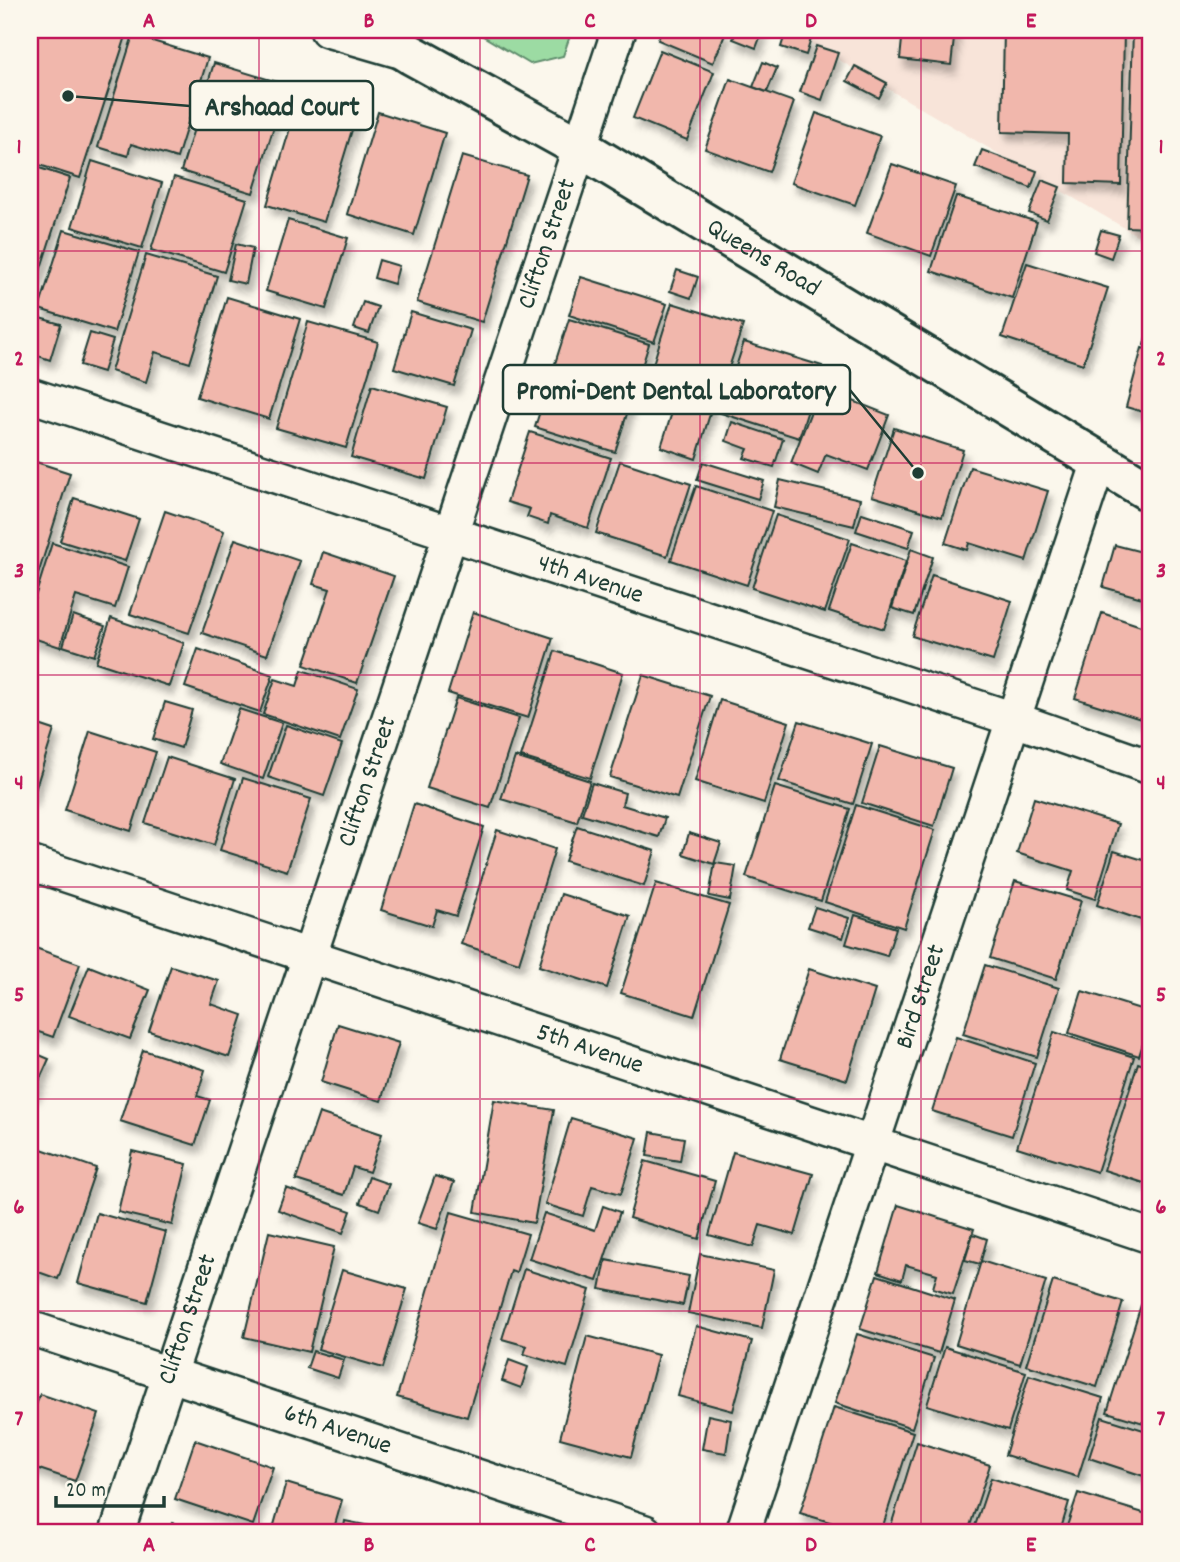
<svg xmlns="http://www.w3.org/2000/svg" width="1180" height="1562" viewBox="0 0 1180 1562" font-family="Dekko,sans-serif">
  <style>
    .built { fill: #f8e4d9 }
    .green { fill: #9cdba3; stroke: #5e8c6c; stroke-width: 2 }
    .building { fill: #f1b7ac; stroke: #1f3d34; stroke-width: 2; filter: url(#shadow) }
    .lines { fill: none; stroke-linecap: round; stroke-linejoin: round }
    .street-casing { stroke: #1f3d34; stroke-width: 38 }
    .secondary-casing { stroke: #1f3d34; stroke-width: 44 }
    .street { stroke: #fbf7ec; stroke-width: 33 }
    .secondary { stroke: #fbf7ec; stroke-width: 38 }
    .grid { fill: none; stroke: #c2185b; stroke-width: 2; stroke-opacity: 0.55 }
    .labels { text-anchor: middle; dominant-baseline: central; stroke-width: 5; stroke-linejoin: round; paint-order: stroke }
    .street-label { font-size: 26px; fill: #1f3d34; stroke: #fbf7ec }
    .leader { fill: none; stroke: #1f3d34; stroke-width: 2.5 }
    .callout-dot { fill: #1f3d34; stroke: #fbf7ec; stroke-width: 2.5 }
    .callout { fill: #fbf7ec; stroke: #1f3d34; stroke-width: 2.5 }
    .callout-label { font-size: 28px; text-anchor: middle; font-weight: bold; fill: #1f3d34 }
    .neatline { fill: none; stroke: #c2185b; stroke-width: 2.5 }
    .grid-label { font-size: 23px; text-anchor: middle; font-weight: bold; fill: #c2185b }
  </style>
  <defs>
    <filter id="shadow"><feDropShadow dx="4.5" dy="8" stdDeviation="3.5" flood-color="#0004"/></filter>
  </defs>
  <rect width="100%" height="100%" fill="#fbf7ec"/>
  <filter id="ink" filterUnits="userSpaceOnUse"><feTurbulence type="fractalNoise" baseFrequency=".0143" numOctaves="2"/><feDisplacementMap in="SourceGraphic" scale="14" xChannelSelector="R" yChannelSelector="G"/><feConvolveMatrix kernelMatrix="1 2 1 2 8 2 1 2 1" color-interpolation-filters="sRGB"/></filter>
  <g filter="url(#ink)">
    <path class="built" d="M 788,30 L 1150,30 L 1150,243 Z"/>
    <path class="green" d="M 473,30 L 572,30 L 563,56 L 530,64 Z"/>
    <g class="building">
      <path d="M 30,30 L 128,30 L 80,178 L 30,162 Z"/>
      <path d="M 662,30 L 727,30 L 713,63 L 658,40 Z"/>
      <path d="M 737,30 L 763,30 L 756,48 L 733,39 Z"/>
      <path d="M 903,30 L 955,30 L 951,65 L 900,59 Z"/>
      <path d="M 1004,30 L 1124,30 L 1121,185 L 1067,183 L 1068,134 L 1002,132 Z"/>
      <path d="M 1133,30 L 1150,30 L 1150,228 L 1127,227 Z"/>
      <path d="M 786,31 L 811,39 L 806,55 L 781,47 Z"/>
      <path d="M 133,35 L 208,58 L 177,158 L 131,144 L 128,156 L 98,147 Z"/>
      <path d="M 816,46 L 838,53 L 822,100 L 800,92 Z"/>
      <path d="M 660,50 L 714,72 L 687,140 L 633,118 Z"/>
      <path d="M 763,62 L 777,68 L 767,92 L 753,87 Z"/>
      <path d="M 214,63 L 287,85 L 253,193 L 181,171 Z"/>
      <path d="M 855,66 L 887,83 L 879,98 L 847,81 Z"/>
      <path d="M 730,79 L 794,102 L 769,172 L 705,149 Z"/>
      <path d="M 292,87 L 359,107 L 324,222 L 267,205 L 291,125 L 282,122 Z"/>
      <path d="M 378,112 L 445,133 L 414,235 L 347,214 Z"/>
      <path d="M 816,113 L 880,136 L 855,205 L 791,183 Z"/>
      <path d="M 982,150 L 1037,171 L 1031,188 L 975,167 Z"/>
      <path d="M 462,156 L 527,175 L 482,322 L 417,302 Z"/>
      <path d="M 92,161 L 162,183 L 142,248 L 72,227 Z"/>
      <path d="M 892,164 L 956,186 L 931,256 L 867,233 Z"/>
      <path d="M 30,165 L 70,178 L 30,302 Z"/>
      <path d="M 174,177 L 247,199 L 224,272 L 151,250 Z"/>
      <path d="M 1042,180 L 1060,187 L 1047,220 L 1029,213 Z"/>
      <path d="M 956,196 L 1037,222 L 1012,298 L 931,271 Z"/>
      <path d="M 288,220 L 348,238 L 326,309 L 266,291 Z"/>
      <path d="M 64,230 L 139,252 L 114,332 L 39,309 Z"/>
      <path d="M 1101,230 L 1119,235 L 1111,258 L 1094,252 Z"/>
      <path d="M 236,244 L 253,248 L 246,284 L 228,280 Z"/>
      <path d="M 146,255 L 217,276 L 190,363 L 155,352 L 146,382 L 111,371 Z"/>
      <path d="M 379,260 L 399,266 L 394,284 L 374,278 Z"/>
      <path d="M 1027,263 L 1108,288 L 1083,364 L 1002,337 Z"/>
      <path d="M 677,270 L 698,277 L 691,298 L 670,291 Z"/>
      <path d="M 581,277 L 667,304 L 654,342 L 569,315 Z"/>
      <path d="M 227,297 L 300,319 L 269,419 L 197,397 Z"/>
      <path d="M 363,302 L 378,307 L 369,333 L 354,328 Z"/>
      <path d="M 672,303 L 743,325 L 723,386 L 653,364 Z"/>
      <path d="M 411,312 L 471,330 L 454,386 L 394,368 Z"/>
      <path d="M 36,317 L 61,324 L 50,360 L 30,353 L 30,338 Z"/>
      <path d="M 569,319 L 649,344 L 615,452 L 535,427 Z"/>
      <path d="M 308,322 L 378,342 L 346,448 L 276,428 Z"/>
      <path d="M 1149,325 L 1150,325 L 1150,347 L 1144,345 Z"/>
      <path d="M 90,333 L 113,340 L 103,372 L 80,365 Z"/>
      <path d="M 744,342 L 822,366 L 799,438 L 721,413 Z"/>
      <path d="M 1142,348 L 1150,350 L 1150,414 L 1126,407 Z"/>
      <path d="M 670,381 L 716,395 L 696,459 L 661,447 L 674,406 L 663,402 Z"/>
      <path d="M 372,385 L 447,407 L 426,479 L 351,457 Z"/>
      <path d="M 820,388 L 889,415 L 868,470 L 826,454 L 818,474 L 791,463 Z"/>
      <path d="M 732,422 L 783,439 L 774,467 L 744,458 L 748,449 L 726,441 Z"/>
      <path d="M 894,428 L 963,450 L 942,517 L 872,496 Z"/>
      <path d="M 530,432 L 611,458 L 588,528 L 550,515 L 548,524 L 527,517 L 530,509 L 507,502 Z"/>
      <path d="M 30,460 L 70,473 L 30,600 Z"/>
      <path d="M 620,461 L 691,484 L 667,556 L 596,533 Z"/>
      <path d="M 703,462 L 764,481 L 758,499 L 697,480 Z"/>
      <path d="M 970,467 L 1048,491 L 1026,561 L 969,543 L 967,550 L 945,543 Z"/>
      <path d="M 780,480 L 860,499 L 854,526 L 774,507 Z"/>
      <path d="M 696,486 L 772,511 L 747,585 L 671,560 Z"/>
      <path d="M 74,498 L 139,519 L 125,561 L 60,541 Z"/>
      <path d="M 165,511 L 224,531 L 189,633 L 130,614 Z"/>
      <path d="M 862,513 L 914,530 L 908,548 L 856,531 Z"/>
      <path d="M 776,515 L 850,539 L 825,612 L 752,588 Z"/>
      <path d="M 235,539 L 300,561 L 267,655 L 202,633 Z"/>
      <path d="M 52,543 L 128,567 L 115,608 L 76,596 L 60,647 L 30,637 L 30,613 Z"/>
      <path d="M 852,543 L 906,561 L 884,629 L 829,611 Z"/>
      <path d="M 1115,545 L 1150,554 L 1150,584 L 1146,599 L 1103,587 Z"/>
      <path d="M 911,549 L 933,557 L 914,615 L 892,608 Z"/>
      <path d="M 323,552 L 394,576 L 357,683 L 304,665 L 330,589 L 313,584 Z"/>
      <path d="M 932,575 L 1012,601 L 993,661 L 912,636 Z"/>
      <path d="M 473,612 L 553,638 L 528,718 L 448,693 Z"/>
      <path d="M 1102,613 L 1150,629 L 1150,722 L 1075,698 Z"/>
      <path d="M 73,615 L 105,626 L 94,656 L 63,646 Z"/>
      <path d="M 111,618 L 184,643 L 169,686 L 96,662 Z"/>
      <path d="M 198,649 L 273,675 L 260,712 L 185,687 Z"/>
      <path d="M 555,651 L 623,673 L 590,778 L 521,757 Z"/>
      <path d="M 302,670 L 358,689 L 340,740 L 263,714 L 275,679 L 297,686 Z"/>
      <path d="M 643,675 L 710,696 L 677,798 L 610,777 Z"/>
      <path d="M 456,698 L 519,718 L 490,808 L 427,788 Z"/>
      <path d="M 720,700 L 789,722 L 764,803 L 695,781 Z"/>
      <path d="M 165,702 L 192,710 L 181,748 L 153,739 Z"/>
      <path d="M 239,709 L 282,723 L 263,779 L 220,764 Z"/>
      <path d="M 799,721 L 872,744 L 853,804 L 779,781 Z"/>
      <path d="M 30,722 L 54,730 L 32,800 L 30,799 Z"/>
      <path d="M 286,725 L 342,744 L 324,796 L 268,777 Z"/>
      <path d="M 90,731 L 156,752 L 131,831 L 65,810 Z"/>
      <path d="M 880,746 L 952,768 L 934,826 L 862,803 Z"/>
      <path d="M 167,757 L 235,779 L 214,845 L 145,823 Z"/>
      <path d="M 515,757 L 590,781 L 577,822 L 501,799 Z"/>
      <path d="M 243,778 L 311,799 L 287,871 L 220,850 Z"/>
      <path d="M 592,783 L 625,793 L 622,805 L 665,818 L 659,837 L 582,814 Z"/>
      <path d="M 775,786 L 850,809 L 821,901 L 746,877 Z"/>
      <path d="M 1034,798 L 1118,824 L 1095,899 L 1067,890 L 1073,871 L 1017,853 Z"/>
      <path d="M 414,804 L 484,827 L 456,916 L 437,910 L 432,926 L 381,910 Z"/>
      <path d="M 856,805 L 935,830 L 904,928 L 825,902 Z"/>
      <path d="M 577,826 L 655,851 L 644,886 L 565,861 Z"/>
      <path d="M 497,830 L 555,849 L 519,963 L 461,944 Z"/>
      <path d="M 689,833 L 721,843 L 714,864 L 683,854 Z"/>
      <path d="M 1114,851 L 1150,862 L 1150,923 L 1097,905 Z"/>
      <path d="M 715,863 L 736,866 L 730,900 L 709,896 Z"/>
      <path d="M 1015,881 L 1081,901 L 1056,979 L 990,958 Z"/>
      <path d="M 656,883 L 729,905 L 694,1016 L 621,993 Z"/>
      <path d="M 561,894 L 630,916 L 607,988 L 539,966 Z"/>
      <path d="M 815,907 L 849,918 L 843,938 L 808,927 Z"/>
      <path d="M 855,915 L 896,928 L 887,956 L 846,944 Z"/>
      <path d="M 30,946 L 80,964 L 53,1037 L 30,1029 Z"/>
      <path d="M 985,965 L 1059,988 L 1037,1057 L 963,1034 Z"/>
      <path d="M 89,966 L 150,990 L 130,1039 L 69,1016 Z"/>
      <path d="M 171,966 L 219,981 L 211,1004 L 243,1015 L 229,1057 L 149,1031 Z"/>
      <path d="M 809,969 L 875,990 L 847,1080 L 780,1059 Z"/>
      <path d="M 1082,991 L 1150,1012 L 1150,1022 L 1139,1056 L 1069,1033 Z"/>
      <path d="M 338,1024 L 399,1043 L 381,1101 L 321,1082 Z"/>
      <path d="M 1054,1032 L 1134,1057 L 1097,1172 L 1017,1147 Z"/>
      <path d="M 956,1037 L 1035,1063 L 1012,1136 L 932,1111 Z"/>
      <path d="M 143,1050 L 205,1070 L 197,1096 L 210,1100 L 195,1145 L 120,1121 Z"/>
      <path d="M 30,1051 L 49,1059 L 33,1094 L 30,1093 Z"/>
      <path d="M 1138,1063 L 1150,1067 L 1150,1185 L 1104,1170 Z"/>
      <path d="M 494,1100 L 554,1110 L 534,1223 L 475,1212 Z"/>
      <path d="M 319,1113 L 382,1134 L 369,1172 L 353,1167 L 344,1195 L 296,1180 Z"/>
      <path d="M 571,1118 L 638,1138 L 621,1194 L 592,1186 L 583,1216 L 545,1204 Z"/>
      <path d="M 651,1132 L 684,1138 L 680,1161 L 647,1156 Z"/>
      <path d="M 30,1145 L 96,1168 L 58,1279 L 30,1269 Z"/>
      <path d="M 132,1151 L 187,1164 L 172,1225 L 118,1212 Z"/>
      <path d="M 733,1152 L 813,1174 L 795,1235 L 760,1225 L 753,1247 L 709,1235 Z"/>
      <path d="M 645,1161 L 715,1181 L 699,1239 L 629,1218 Z"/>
      <path d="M 435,1176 L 454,1182 L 437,1229 L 418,1223 Z"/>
      <path d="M 369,1177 L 389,1184 L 379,1210 L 360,1203 Z"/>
      <path d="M 286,1188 L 351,1211 L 343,1233 L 278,1210 Z"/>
      <path d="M 898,1205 L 974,1229 L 953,1294 L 933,1288 L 937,1274 L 906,1265 L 902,1280 L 878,1272 Z"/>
      <path d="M 603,1206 L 620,1212 L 597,1281 L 529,1259 L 544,1213 L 595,1230 Z"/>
      <path d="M 451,1212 L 528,1234 L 516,1273 L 511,1271 L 467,1417 L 397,1397 Z"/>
      <path d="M 97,1213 L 166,1232 L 147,1302 L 78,1283 Z"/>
      <path d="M 269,1232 L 334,1247 L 309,1352 L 244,1337 Z"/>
      <path d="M 973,1234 L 987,1239 L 980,1264 L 965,1260 Z"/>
      <path d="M 700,1254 L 774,1270 L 762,1328 L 688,1313 Z"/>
      <path d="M 606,1260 L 689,1276 L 683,1305 L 600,1289 Z"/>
      <path d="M 981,1261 L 1046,1281 L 1020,1364 L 956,1344 Z"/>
      <path d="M 524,1269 L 590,1290 L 567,1367 L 524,1354 L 527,1346 L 502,1339 Z"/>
      <path d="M 342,1270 L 407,1289 L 383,1368 L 318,1349 Z"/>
      <path d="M 877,1275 L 955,1300 L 939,1353 L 860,1329 Z"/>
      <path d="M 1053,1281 L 1123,1302 L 1097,1387 L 1026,1365 Z"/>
      <path d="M 1141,1305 L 1150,1308 L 1150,1425 L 1107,1412 Z"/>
      <path d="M 696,1326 L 752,1341 L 733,1411 L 678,1396 Z"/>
      <path d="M 857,1334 L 934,1358 L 912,1428 L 835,1403 Z"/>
      <path d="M 587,1336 L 658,1355 L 631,1457 L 560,1438 Z"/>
      <path d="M 945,1347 L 1026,1372 L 1008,1430 L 927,1405 Z"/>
      <path d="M 313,1351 L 344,1360 L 338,1378 L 307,1368 Z"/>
      <path d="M 509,1360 L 528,1367 L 521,1388 L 502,1381 Z"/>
      <path d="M 1029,1375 L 1103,1398 L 1078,1477 L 1005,1455 Z"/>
      <path d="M 40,1394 L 99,1414 L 75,1481 L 30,1466 L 30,1422 Z"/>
      <path d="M 834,1407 L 913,1432 L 881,1532 L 863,1532 L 800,1513 Z"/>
      <path d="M 708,1415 L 731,1420 L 726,1453 L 702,1449 Z"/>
      <path d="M 1102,1417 L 1150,1432 L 1150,1478 L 1089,1458 Z"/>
      <path d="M 195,1440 L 273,1467 L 253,1525 L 175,1499 Z"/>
      <path d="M 917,1442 L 990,1465 L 968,1532 L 889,1532 Z"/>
      <path d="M 991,1478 L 1069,1502 L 1060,1532 L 973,1532 Z"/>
      <path d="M 286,1483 L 342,1500 L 333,1532 L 272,1532 Z"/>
      <path d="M 1078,1493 L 1150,1515 L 1149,1532 L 1065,1532 Z"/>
      <path d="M 345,1521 L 400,1532 L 343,1532 Z"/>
      <path d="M 172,1523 L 207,1532 L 169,1532 Z"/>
    </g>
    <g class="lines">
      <defs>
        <g id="street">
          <path d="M 327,30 L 396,50"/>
          <path id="s1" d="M 30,395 L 1013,719 L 1150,767"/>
          <path id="s2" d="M 30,863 L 1150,1236"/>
          <path id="s3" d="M 30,1328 L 645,1532"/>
          <path id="s4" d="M 117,1532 L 619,30"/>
          <path id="s5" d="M 743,1532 L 1099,462"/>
        </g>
        <g id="secondary">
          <path id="s6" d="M 372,30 L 412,55 L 579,147 L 1150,492"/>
        </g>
      </defs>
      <use href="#street" class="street-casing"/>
      <use href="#secondary" class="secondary-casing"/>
      <use href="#street" class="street"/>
      <use href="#secondary" class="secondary"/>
    </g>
  </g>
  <path class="grid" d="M 259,30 L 259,1532M 480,30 L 480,1532M 700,30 L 700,1532M 921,30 L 921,1532M 30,251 L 1150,251M 30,463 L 1150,463M 30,675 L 1150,675M 30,887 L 1150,887M 30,1099 L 1150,1099M 30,1311 L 1150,1311"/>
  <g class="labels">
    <g class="street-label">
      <text stroke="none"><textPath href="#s4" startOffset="1358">Clifton Street</textPath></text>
      <text stroke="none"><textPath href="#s6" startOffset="453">Queens Road</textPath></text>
      <text stroke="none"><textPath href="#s1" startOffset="590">4th Avenue</textPath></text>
      <text stroke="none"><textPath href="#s4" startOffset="791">Clifton Street</textPath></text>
      <text stroke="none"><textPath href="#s5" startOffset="564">Bird Street</textPath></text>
      <text stroke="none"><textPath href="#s2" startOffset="590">5th Avenue</textPath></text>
      <text stroke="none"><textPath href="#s4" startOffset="224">Clifton Street</textPath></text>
      <text stroke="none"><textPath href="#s3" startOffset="324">6th Avenue</textPath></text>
    </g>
  </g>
  <path class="leader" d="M68 96L190 106M918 473L850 390"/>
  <g class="callout-dot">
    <circle cx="68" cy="96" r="7"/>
    <circle cx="918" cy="473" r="7"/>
  </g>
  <g class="callout">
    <rect x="190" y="81" width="183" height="49" rx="7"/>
    <rect x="503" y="365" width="347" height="49" rx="7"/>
  </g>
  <g class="callout-label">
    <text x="282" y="115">Arshaad Court</text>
    <text x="676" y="399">Promi-Dent Dental Laboratory</text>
  </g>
  <rect width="1180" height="1562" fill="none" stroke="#fbf7ec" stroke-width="77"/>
  <path d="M56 1496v10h108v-10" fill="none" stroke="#1f3d34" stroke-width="3.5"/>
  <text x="66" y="1496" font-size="21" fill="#1f3d34" stroke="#fbf7ec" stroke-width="5" paint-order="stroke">20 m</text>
  <rect x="38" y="38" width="1104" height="1486" class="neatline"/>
  <g class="grid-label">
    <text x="149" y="27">A</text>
    <text x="369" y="27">B</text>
    <text x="590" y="27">C</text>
    <text x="811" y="27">D</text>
    <text x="1031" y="27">E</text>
    <text x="19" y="153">1</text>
    <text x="1161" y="153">1</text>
    <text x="19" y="365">2</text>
    <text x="1161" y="365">2</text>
    <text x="19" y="577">3</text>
    <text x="1161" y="577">3</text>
    <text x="19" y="789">4</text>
    <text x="1161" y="789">4</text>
    <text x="19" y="1001">5</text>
    <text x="1161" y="1001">5</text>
    <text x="19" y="1213">6</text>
    <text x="1161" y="1213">6</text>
    <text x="19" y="1425">7</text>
    <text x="1161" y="1425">7</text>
    <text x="149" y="1551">A</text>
    <text x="369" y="1551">B</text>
    <text x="590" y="1551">C</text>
    <text x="811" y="1551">D</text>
    <text x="1031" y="1551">E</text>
  </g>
</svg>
